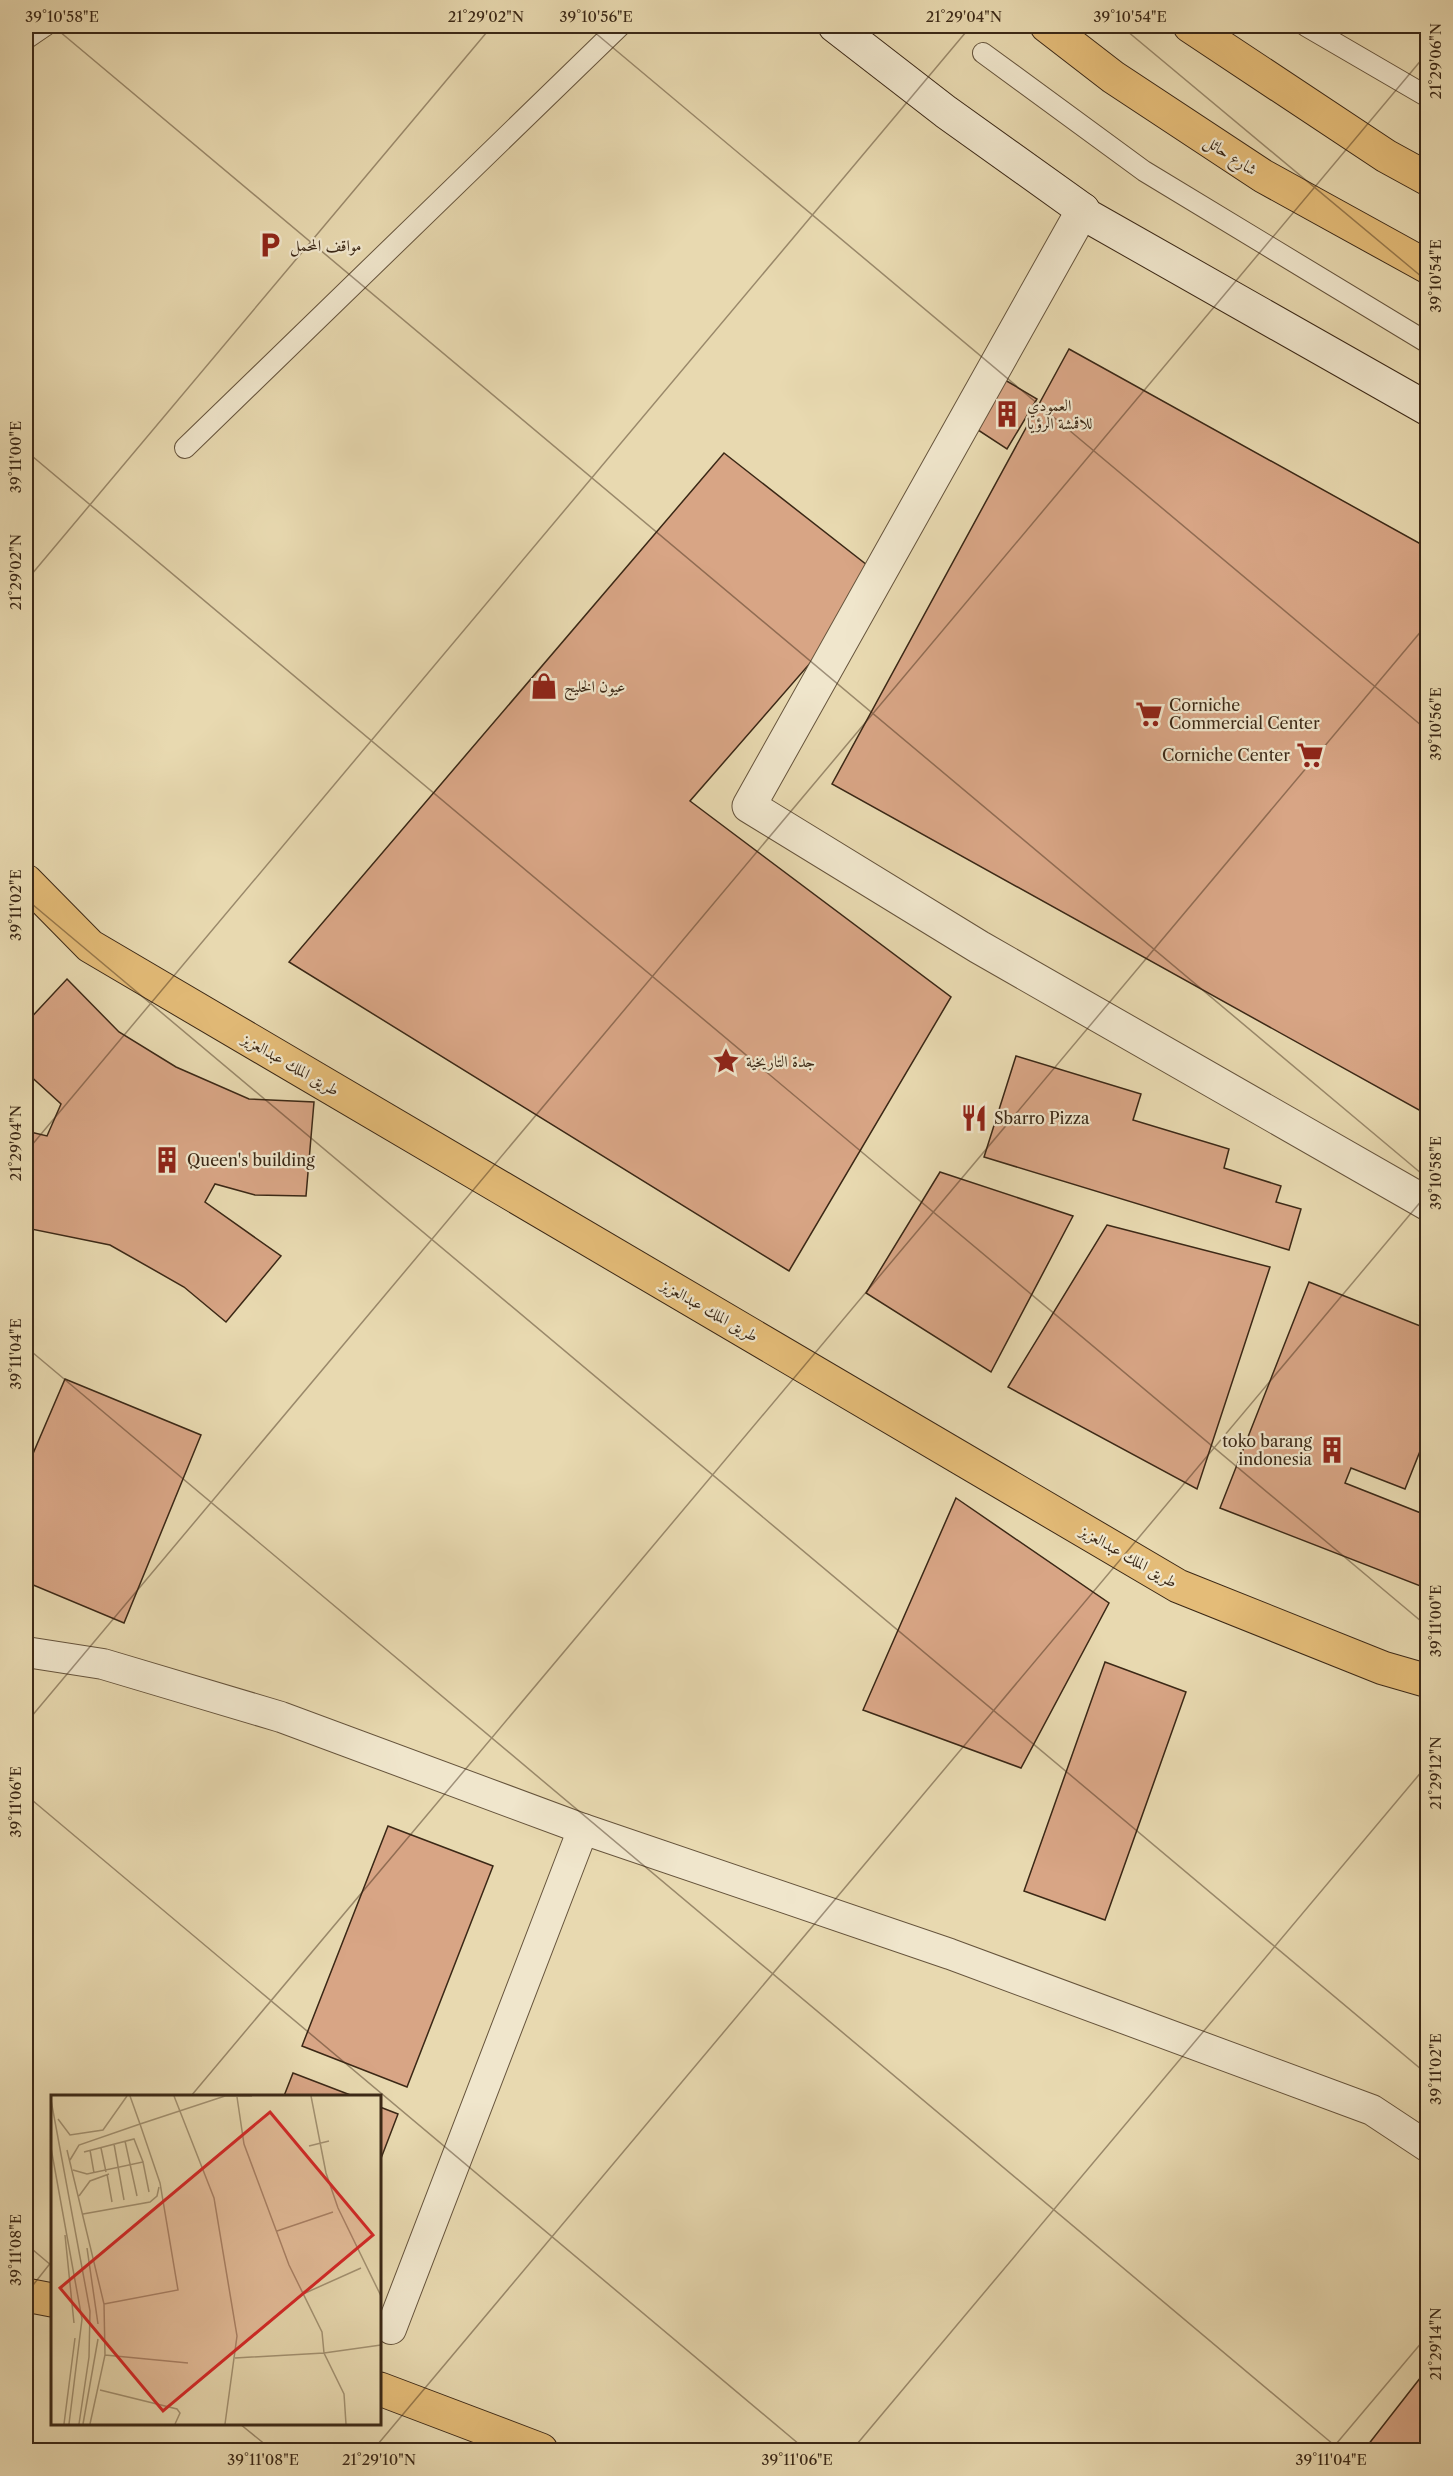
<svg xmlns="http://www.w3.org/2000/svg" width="1453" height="2476" viewBox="0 0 1453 2476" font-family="'Libre Caslon Text',Amiri,serif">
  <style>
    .building { fill: #d8a585; stroke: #3b2816; stroke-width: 1.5 }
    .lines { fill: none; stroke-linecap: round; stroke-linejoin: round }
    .service-casing { stroke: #66543c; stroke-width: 22 }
    .pedestrian-casing { stroke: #66543c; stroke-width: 32 }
    .minor-casing { stroke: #66543c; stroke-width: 35 }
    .secondary-casing { stroke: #3b2816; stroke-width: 35 }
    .primary-casing { stroke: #3b2816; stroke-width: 35 }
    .service { stroke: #f0e6cc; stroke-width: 20 }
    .pedestrian { stroke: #f0e6cc; stroke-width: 30 }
    .minor { stroke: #f0e6cc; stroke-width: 33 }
    .secondary { stroke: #f0e6cc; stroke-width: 33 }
    .primary { stroke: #e4bc78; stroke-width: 33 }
    .ticks { fill: none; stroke: #3b2816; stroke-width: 1.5; stroke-opacity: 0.45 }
    .labels { text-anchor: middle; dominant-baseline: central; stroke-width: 4.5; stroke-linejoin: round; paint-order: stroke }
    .street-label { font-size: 16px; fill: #3b2816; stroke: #f0e6cc }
    .poi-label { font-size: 16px; fill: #3b2816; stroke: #f0e6cc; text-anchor: start }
    .inset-road { fill: none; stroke: #a39272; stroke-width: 1.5 }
    .view { fill: #d62828; fill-opacity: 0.15; stroke: #d62828; stroke-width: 3 }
    .inset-edge { fill: none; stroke: #3b2816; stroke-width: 3 }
    .neatline { fill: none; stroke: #3b2816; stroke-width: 2 }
    .ticks-label { font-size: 15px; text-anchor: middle; fill: #3b2816 }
  </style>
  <rect width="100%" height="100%" fill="#e8d9b0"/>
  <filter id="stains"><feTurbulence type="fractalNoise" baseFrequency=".00333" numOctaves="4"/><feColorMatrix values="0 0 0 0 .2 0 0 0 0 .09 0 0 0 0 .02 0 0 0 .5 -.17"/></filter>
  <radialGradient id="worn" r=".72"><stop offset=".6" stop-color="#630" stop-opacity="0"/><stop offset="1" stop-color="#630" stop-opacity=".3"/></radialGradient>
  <g class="building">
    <path d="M 1069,349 L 1428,548 L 1428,1115 L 832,784 Z"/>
    <path d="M 1005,380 L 1037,399 L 1007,449 L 978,430 Z"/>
    <path d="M 724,453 L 867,565 L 853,614 L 690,801 L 951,997 L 789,1271 L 289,962 Z"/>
    <path d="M 67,979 L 119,1032 L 176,1067 L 249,1099 L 314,1102 L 306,1196 L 255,1195 L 215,1184 L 205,1202 L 281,1256 L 226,1322 L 184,1287 L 110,1245 L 26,1228 L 26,1131 L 47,1136 L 61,1104 L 26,1072 L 26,1023 Z"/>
    <path d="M 1016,1056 L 1141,1094 L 1133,1120 L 1229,1149 L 1224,1168 L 1281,1186 L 1276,1202 L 1301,1209 L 1289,1250 L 984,1157 Z"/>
    <path d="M 940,1172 L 1073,1216 L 991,1372 L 866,1293 Z"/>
    <path d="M 1107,1225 L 1270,1267 L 1197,1489 L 1008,1387 Z"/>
    <path d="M 1309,1282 L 1428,1329 L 1428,1431 L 1405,1489 L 1351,1468 L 1345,1483 L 1426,1515 L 1428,1512 L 1428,1589 L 1220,1508 Z"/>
    <path d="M 65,1379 L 201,1435 L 124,1623 L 26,1582 L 26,1470 Z"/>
    <path d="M 956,1498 L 1109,1603 L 1021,1768 L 863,1710 Z"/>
    <path d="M 1105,1662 L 1186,1692 L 1105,1920 L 1024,1891 Z"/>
    <path d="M 388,1826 L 493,1866 L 407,2087 L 302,2046 Z"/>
    <path d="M 293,2073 L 353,2096 L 284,2096 Z"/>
    <path d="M 380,2107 L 398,2114 L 380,2161 Z"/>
    <path d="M 1428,2368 L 1428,2450 L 1364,2450 Z"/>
  </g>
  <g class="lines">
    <defs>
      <g id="service">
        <path d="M 1306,26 L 1428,97"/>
        <path d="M 26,39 L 45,26"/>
        <path d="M 983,53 L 1144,171 L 1428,343"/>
        <path d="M 185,448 L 620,26"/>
      </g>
      <g id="pedestrian">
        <path d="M 26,1652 L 103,1664 L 281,1717 L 583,1829 L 950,1954 L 1372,2110 L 1428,2147"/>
        <path d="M 391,2329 L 583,1829"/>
      </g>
      <path id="minor" d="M 1083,210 L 749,806 L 979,947 L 1428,1204"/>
      <path id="secondary" d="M 835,26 L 946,112 L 1083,210 L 1086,215 L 1428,409"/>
      <g id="primary">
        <path d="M 1047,26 L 1113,77 L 1263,176 L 1428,267"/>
        <path d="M 1190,26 L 1386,156 L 1428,179"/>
        <path d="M 26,881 L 90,946 L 1178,1586 L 1383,1668 L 1428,1681"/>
        <path d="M 26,2295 L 52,2300"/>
        <path d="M 380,2389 L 541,2450"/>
      </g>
    </defs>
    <use href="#service" class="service-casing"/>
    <use href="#pedestrian" class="pedestrian-casing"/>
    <use href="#minor" class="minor-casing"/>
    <use href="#secondary" class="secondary-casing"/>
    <use href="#primary" class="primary-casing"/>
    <use href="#service" class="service"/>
    <use href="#pedestrian" class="pedestrian"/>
    <use href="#minor" class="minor"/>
    <use href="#secondary" class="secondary"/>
    <use href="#primary" class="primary"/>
  </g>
  <path class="ticks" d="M 53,26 L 1428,1179M 587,26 L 1428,731M 1121,26 L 1428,282M 26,451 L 1428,1627M 26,581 L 492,26M 26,899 L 1428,2075M 26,1152 L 971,26M 26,1347 L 1340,2450M 26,1723 L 1428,52M 26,1795 L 806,2450M 191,2096 L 1428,623M 26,2244 L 52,2266M 26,2294 L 52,2261M 240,2424 L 272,2450M 373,2450 L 1428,1193M 852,2450 L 1428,1764M 1331,2450 L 1428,2335"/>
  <defs>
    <symbol id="parking-bare" viewBox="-9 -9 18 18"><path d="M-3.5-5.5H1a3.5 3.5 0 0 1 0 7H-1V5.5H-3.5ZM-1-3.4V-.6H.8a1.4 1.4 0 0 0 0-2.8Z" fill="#8f2418" stroke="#f0e6cc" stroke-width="2.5" paint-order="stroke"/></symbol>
    <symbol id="building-bare" viewBox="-9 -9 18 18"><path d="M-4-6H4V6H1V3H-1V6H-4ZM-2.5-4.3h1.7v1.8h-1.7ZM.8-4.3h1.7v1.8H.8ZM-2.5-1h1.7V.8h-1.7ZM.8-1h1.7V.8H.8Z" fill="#8f2418" stroke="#f0e6cc" stroke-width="2.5" paint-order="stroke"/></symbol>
    <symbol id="shop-bare" viewBox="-9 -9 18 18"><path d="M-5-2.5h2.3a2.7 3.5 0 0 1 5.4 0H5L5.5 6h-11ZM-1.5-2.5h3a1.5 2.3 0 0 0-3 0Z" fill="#8f2418" stroke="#f0e6cc" stroke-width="2.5" paint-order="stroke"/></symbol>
    <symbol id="supermarket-bare" viewBox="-9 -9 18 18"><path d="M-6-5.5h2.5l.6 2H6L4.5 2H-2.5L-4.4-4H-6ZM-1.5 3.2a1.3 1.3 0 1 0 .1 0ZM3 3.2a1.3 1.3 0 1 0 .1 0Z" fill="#8f2418" stroke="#f0e6cc" stroke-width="2.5" paint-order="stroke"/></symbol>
    <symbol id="sight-bare" viewBox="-9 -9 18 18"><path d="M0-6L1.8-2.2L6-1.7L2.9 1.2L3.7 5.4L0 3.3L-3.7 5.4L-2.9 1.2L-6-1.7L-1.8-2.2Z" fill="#8f2418" stroke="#f0e6cc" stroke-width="2.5" paint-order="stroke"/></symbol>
    <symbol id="restaurant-bare" viewBox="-9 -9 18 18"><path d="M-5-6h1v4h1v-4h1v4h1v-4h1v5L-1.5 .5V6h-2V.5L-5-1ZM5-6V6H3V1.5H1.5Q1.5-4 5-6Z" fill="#8f2418" stroke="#f0e6cc" stroke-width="2.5" paint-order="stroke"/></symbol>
  </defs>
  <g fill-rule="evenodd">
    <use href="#parking-bare" x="251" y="226" width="38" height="38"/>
    <use href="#building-bare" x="988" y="395" width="38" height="38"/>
    <use href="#shop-bare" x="525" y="667" width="38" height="38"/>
    <use href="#supermarket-bare" x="1130" y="695" width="38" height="38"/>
    <use href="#supermarket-bare" x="1291" y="736" width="38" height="38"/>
    <use href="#sight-bare" x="707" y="1042" width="38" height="38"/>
    <use href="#restaurant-bare" x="955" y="1099" width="38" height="38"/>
    <use href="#building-bare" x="148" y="1141" width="38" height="38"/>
    <use href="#building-bare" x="1313" y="1431" width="38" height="38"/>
  </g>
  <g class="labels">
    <g class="street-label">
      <text transform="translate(1231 155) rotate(33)">شارع حائل</text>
      <text transform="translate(291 1064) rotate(30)">طريق الملك عبدالعزيز</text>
      <text transform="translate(710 1310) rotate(30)">طريق الملك عبدالعزيز</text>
      <text transform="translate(1129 1556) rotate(30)">طريق الملك عبدالعزيز</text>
    </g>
    <g class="poi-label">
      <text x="290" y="245">مواقف المحمل</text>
      <text x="1027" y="405">العمودي<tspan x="1027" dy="18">للاقمشة الرؤيا</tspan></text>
      <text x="564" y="686">عيون الخليج</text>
      <text x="1169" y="705">Corniche<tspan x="1169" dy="18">Commercial Center</tspan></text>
      <text x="1290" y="755" text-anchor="end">Corniche Center</text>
      <text x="746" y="1061">جدة التاريخية</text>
      <text x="994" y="1118">Sbarro Pizza</text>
      <text x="187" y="1160">Queen's building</text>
      <text x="1312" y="1441" text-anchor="end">toko barang<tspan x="1312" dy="18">indonesia</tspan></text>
    </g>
  </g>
  <g transform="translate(51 2095)">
    <rect width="330" height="330" fill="#e8d9b0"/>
    <path class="inset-road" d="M 79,1 L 89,29 L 174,1 L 201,1M 123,1 L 163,103 L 186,241 L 174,329M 260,1 L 275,78 L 287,113 L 330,201M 186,2 L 193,49 L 238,170 L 271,237 L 273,258 L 293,299 L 295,329M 0,5 L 39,216 L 38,262 L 28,329M 7,24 L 19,40 L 52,35 L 76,1M 74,46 L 86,101M 63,49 L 73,105M 258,51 L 278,46M 0,53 L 31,224 L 18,329M 50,53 L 55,77M 16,55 L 53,209 L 54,260 L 39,329M 39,55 L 43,78M 19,65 L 28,50 L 89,29M 92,67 L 98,97M 22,75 L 36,79 L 92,67 L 83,44 L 33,57M 56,79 L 61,107M 28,101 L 39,86 L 58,79M 32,119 L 99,107 L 106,101 L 108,92M 226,136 L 282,117M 14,140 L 23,228M 36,153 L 47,229M 252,199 L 310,173M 53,209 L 127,195 L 109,88 L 89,29M 54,260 L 137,268M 184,263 L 273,258 L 330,250M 49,295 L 126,314 L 129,318 L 124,329M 13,329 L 24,243M 32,329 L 47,244"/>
    <path class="view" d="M 219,17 L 322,140 L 112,316 L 9,193 Z"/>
    <rect width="330" height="330" class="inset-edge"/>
  </g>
  <rect width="1453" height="2476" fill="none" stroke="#e8d9b0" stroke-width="66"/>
  <rect x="33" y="33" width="1387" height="2410" class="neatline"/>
  <g class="ticks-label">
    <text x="62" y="22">39°10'58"E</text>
    <text x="486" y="22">21°29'02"N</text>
    <text x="596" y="22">39°10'56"E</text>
    <text x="964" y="22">21°29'04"N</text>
    <text x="1130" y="22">39°10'54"E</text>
    <text transform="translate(1436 61) rotate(-90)" y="5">21°29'06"N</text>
    <text transform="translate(1436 276) rotate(-90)" y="5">39°10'54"E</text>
    <text transform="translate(16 457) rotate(-90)" y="5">39°11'00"E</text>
    <text transform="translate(16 572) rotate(-90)" y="5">21°29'02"N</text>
    <text transform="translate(1436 724) rotate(-90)" y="5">39°10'56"E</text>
    <text transform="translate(16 905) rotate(-90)" y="5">39°11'02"E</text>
    <text transform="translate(16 1143) rotate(-90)" y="5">21°29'04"N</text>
    <text transform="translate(1436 1173) rotate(-90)" y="5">39°10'58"E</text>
    <text transform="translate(16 1354) rotate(-90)" y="5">39°11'04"E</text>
    <text transform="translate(1436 1621) rotate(-90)" y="5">39°11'00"E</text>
    <text transform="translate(1436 1773) rotate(-90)" y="5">21°29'12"N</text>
    <text transform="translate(16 1802) rotate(-90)" y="5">39°11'06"E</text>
    <text transform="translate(1436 2069) rotate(-90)" y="5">39°11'02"E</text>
    <text transform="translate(16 2250) rotate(-90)" y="5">39°11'08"E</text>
    <text transform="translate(1436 2344) rotate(-90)" y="5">21°29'14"N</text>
    <text x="263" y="2465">39°11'08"E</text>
    <text x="379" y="2465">21°29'10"N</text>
    <text x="797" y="2465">39°11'06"E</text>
    <text x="1331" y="2465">39°11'04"E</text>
  </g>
  <rect width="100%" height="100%" filter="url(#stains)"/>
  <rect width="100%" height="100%" fill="url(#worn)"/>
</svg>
